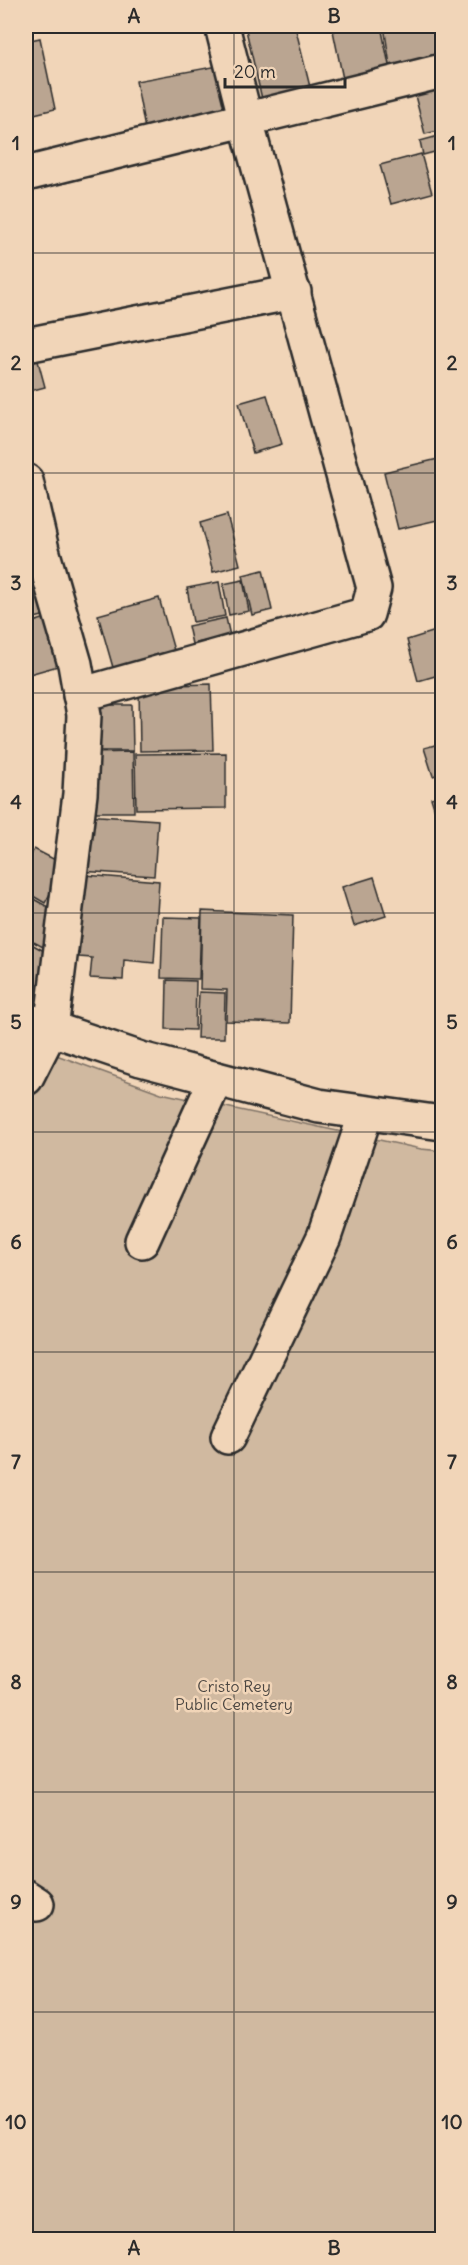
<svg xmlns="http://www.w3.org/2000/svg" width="468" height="2265" viewBox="0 0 468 2265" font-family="Delius,sans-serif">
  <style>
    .green { fill: #d0b9a0; stroke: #7e7266; stroke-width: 1.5 }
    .building { fill: #baa591; stroke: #2b2b2b; stroke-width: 1.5 }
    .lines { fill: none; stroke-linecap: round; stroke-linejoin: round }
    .minor-casing { stroke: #2b2b2b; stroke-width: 38 }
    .minor { stroke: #f1d5b8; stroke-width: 33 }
    .grid { fill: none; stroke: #2b2b2b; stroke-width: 1.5; stroke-opacity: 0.55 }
    .labels { text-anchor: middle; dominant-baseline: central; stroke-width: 5; stroke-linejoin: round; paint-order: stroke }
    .park-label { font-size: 16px; fill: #4c4742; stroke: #f1d5b8 }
    .neatline { fill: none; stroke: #2b2b2b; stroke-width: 2 }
    .grid-label { font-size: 20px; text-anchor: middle; font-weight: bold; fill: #2b2b2b }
  </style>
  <rect width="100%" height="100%" fill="#f1d5b8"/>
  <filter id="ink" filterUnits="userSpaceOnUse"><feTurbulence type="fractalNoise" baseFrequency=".0167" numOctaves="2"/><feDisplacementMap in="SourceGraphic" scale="12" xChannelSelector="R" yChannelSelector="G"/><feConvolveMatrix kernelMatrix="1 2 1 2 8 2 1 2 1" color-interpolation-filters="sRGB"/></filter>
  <g filter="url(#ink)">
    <path class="green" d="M 26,1044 L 161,1093 L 421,1149 L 442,1151 L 442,2239 L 26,2239 Z"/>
    <g class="building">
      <path d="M 266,26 L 295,26 L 310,87 L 262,99 L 246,30 Z"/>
      <path d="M 332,26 L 381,26 L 390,70 L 343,79 Z"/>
      <path d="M 384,26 L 442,26 L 442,56 L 390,65 Z"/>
      <path d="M 40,38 L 55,109 L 26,116 L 26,41 Z"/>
      <path d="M 218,66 L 227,112 L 145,129 L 136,81 Z"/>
      <path d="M 442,77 L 442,130 L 425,134 L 412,84 Z"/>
      <path d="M 442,135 L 442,150 L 423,155 L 420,141 Z"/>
      <path d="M 421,154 L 432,193 L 391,204 L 380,165 Z"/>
      <path d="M 38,361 L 45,387 L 26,392 L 26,364 Z"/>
      <path d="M 267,395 L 282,444 L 253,453 L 239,403 Z"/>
      <path d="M 442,458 L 442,519 L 398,529 L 384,472 Z"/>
      <path d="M 227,515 L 240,565 L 213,572 L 200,523 Z"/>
      <path d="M 263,570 L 272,610 L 252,615 L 243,575 Z"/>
      <path d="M 45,575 L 55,613 L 26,620 L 26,580 Z"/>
      <path d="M 243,580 L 249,611 L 229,615 L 223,584 Z"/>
      <path d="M 219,582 L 225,616 L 193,622 L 187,588 Z"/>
      <path d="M 159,598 L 175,654 L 114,671 L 98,615 Z"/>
      <path d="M 53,616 L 65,664 L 26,675 L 26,624 Z"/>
      <path d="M 226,618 L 230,636 L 192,644 L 188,626 Z"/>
      <path d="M 442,629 L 442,674 L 418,681 L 407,640 Z"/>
      <path d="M 211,684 L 213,750 L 140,751 L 139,686 Z"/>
      <path d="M 95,705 L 132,705 L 133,751 L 96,751 Z"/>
      <path d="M 442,743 L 442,773 L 433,776 L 424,748 Z"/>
      <path d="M 133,752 L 134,812 L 91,812 L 91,753 Z"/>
      <path d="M 226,753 L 226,808 L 136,809 L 135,754 Z"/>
      <path d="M 442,795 L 442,833 L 431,798 Z"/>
      <path d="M 85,815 L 158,820 L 154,876 L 81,871 Z"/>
      <path d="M 34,849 L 65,865 L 45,903 L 26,892 L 26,866 Z"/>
      <path d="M 85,875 L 159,881 L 154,963 L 124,960 L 123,980 L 90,978 L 92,958 L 79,957 Z"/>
      <path d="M 374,877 L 386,916 L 354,926 L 342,887 Z"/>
      <path d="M 26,895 L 61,914 L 43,947 L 26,938 Z"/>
      <path d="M 202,911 L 293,915 L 290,1023 L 226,1021 L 227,990 L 200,989 Z"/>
      <path d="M 163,917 L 201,918 L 199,979 L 161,978 Z"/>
      <path d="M 26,941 L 55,957 L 32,1000 L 26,996 Z"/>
      <path d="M 167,980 L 196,981 L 195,1030 L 166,1029 Z"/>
      <path d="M 199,992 L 225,993 L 224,1038 L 197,1038 Z"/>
    </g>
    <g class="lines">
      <defs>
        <g id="minor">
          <path d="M 26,174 L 442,71"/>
          <path d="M 26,345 L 294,292"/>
          <path d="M 26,481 L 42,550 L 75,664 L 84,715 L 80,794 L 51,1029 L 26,1078"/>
          <path d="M 80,695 L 367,614 L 374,588 L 246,121 L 222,26"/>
          <path d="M 26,1020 L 141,1059 L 319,1106 L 442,1123"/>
          <path d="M 142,1241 L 216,1079"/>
          <path d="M 228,1437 L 324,1237 L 366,1113"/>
          <path d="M 26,1897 L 37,1904"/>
        </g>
      </defs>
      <use href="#minor" class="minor-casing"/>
      <use href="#minor" class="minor"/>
    </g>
  </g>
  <path class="grid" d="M 234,26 L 234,2240M 26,253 L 442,253M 26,473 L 442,473M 26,693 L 442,693M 26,913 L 442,913M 26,1132 L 442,1132M 26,1352 L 442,1352M 26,1572 L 442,1572M 26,1792 L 442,1792M 26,2012 L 442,2012"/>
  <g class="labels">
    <g class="park-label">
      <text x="234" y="1686">Cristo Rey<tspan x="234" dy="18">Public Cemetery</tspan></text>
    </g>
  </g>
  <rect width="468" height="2265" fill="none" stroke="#f1d5b8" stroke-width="66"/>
  <path d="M225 78v9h120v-9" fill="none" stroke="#2b2b2b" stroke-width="3"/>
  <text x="234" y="78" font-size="18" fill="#2b2b2b" stroke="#f1d5b8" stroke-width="4.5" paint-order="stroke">20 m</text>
  <rect x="33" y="33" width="402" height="2199" class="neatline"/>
  <g class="grid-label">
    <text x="134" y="23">A</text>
    <text x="334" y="23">B</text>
    <text x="16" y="150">1</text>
    <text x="452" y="150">1</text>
    <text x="16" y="370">2</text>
    <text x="452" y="370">2</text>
    <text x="16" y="590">3</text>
    <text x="452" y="590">3</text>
    <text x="16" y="809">4</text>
    <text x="452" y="809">4</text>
    <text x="16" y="1029">5</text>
    <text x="452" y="1029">5</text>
    <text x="16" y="1249">6</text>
    <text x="452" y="1249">6</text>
    <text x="16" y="1469">7</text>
    <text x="452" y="1469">7</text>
    <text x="16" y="1689">8</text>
    <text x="452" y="1689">8</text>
    <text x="16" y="1909">9</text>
    <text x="452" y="1909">9</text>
    <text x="16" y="2129">10</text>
    <text x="452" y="2129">10</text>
    <text x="134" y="2255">A</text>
    <text x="334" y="2255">B</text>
  </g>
</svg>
